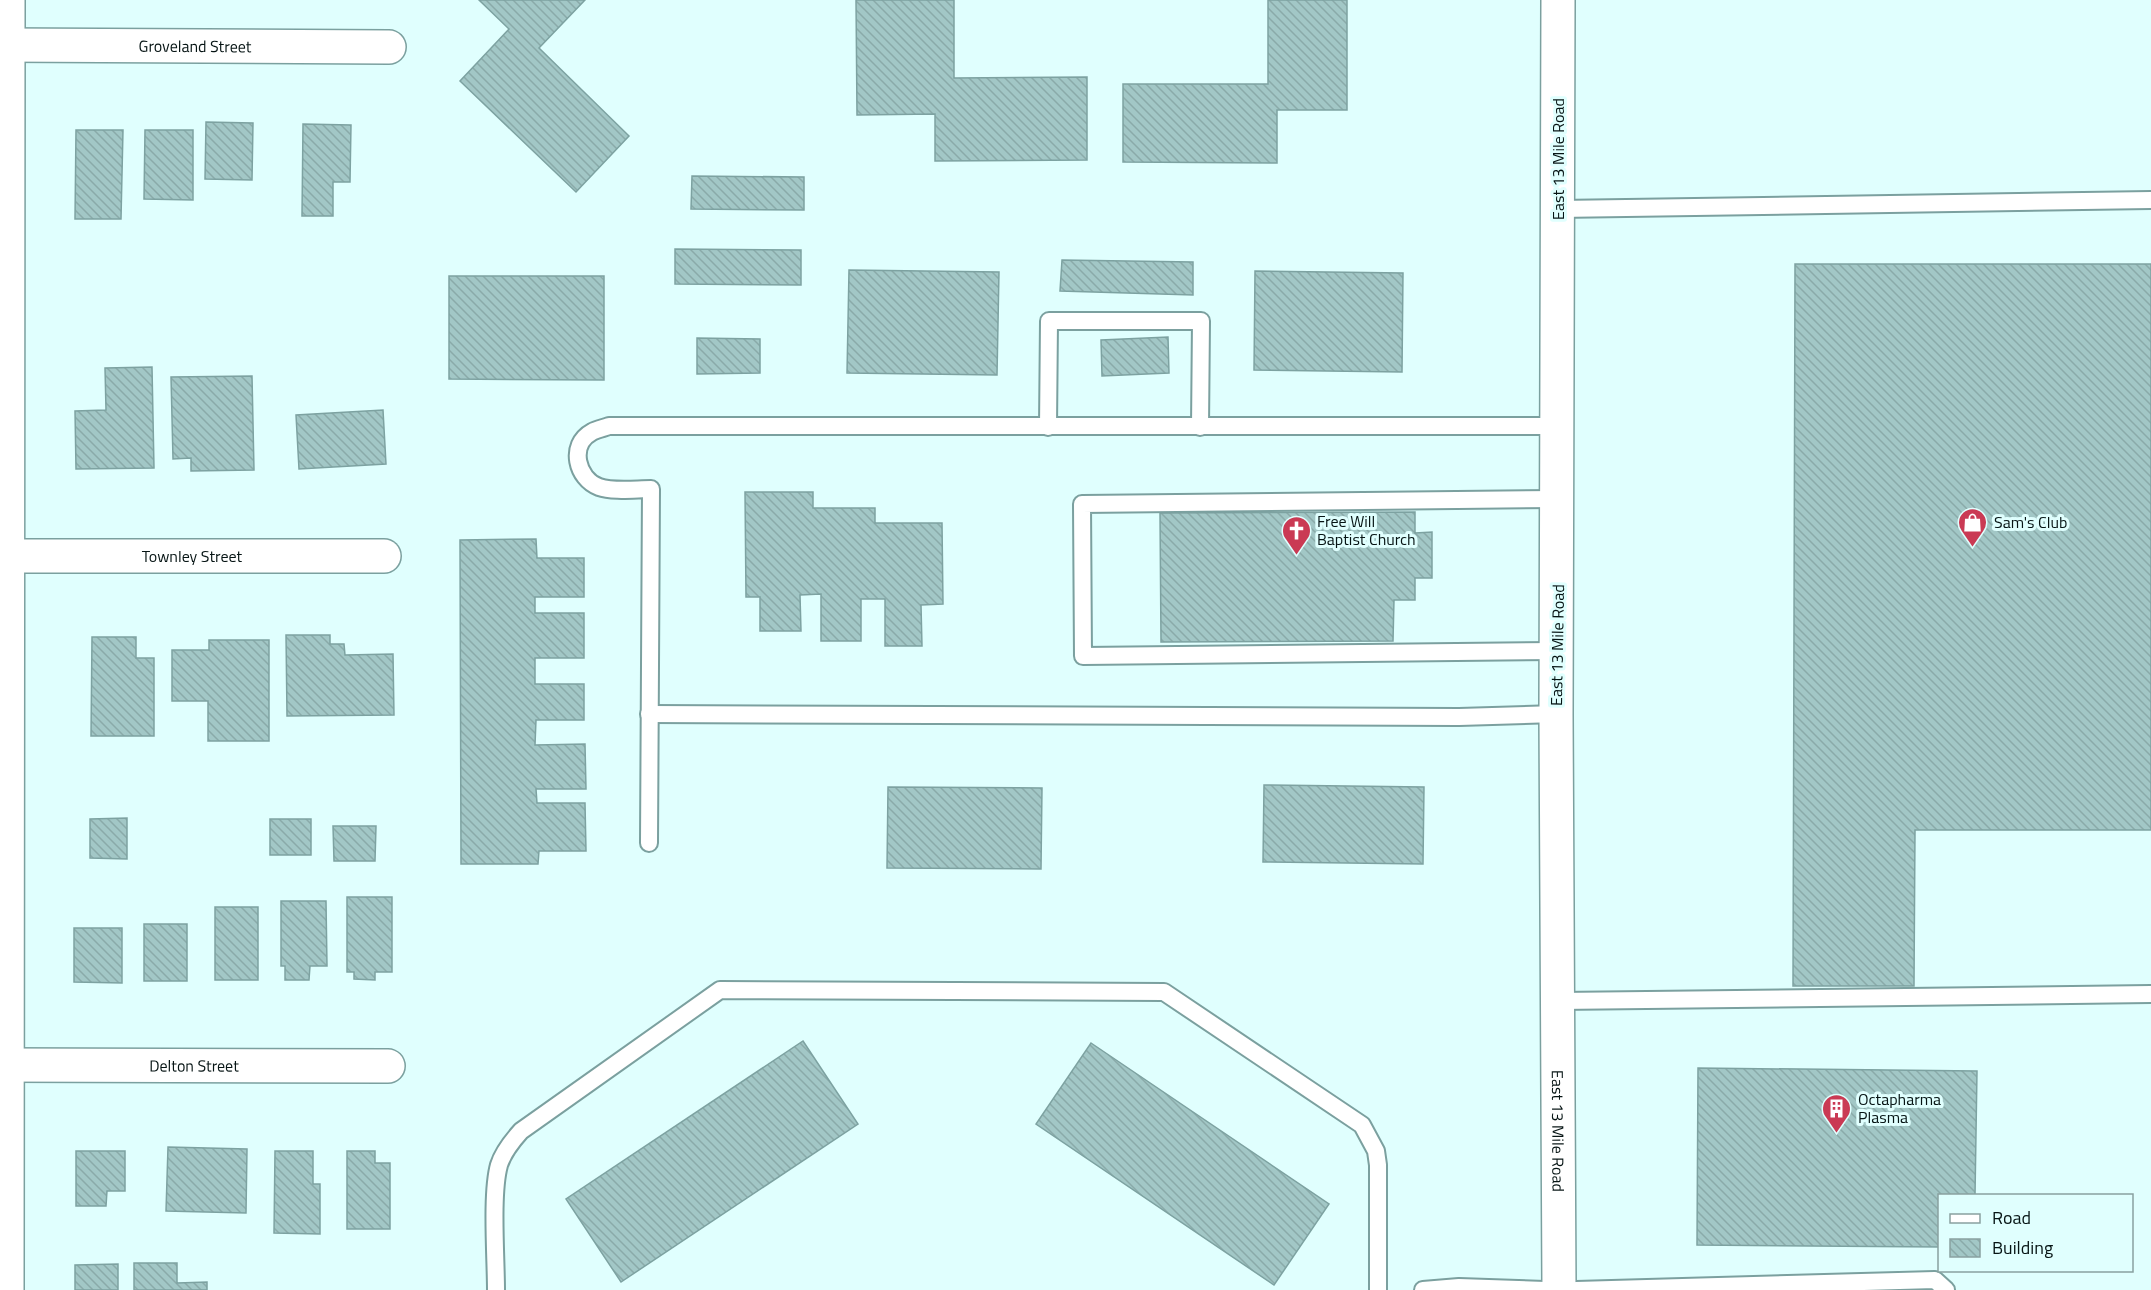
<svg xmlns="http://www.w3.org/2000/svg" width="2151" height="1290" viewBox="0 0 2151 1290" font-family="'Titillium Web',sans-serif">
  <style>
    .building { fill: url(#building-back-hatch); stroke: #7da2a1; stroke-width: 1.5 }
    .lines { fill: none; stroke-linecap: round; stroke-linejoin: round }
    .service-casing { stroke: #7ba09f; stroke-width: 20 }
    .minor-casing { stroke: #7ba09f; stroke-width: 36 }
    .secondary-casing { stroke: #7ba09f; stroke-width: 36 }
    .service { stroke: #fff; stroke-width: 16 }
    .minor { stroke: #fff; stroke-width: 33 }
    .secondary { stroke: #fff; stroke-width: 33 }
    .labels { text-anchor: middle; dominant-baseline: central; stroke-width: 6; stroke-linejoin: round; paint-order: stroke }
    .street-label { font-size: 16px; fill: #061414; stroke: #e0fffe }
    .poi-label { font-size: 16px; fill: #061414; stroke: #e0fffe; text-anchor: start }
  </style>
  <defs>
    <pattern id="building-back-hatch" width="6" height="6" patternUnits="userSpaceOnUse" patternTransform="scale(1.5)"><rect width="6" height="6" fill="#a2c7c6"/><path d="M-1 5l2 2M0 0l6 6M5-1l2 2" fill="none" stroke="#8aaaa9"/></pattern>
  </defs>
  <rect width="100%" height="100%" fill="#e0fffe"/>
  <g class="building">
    <path d="M 479,0 L 585,0 L 539,48 L 629,136 L 576,192 L 460,81 L 509,29 Z"/>
    <path d="M 856,0 L 954,0 L 954,78 L 1087,77 L 1087,160 L 935,161 L 935,114 L 857,115 Z"/>
    <path d="M 1268,0 L 1347,0 L 1347,110 L 1277,110 L 1277,163 L 1123,162 L 1123,84 L 1268,84 Z"/>
    <path d="M 206,122 L 253,123 L 252,180 L 205,179 Z"/>
    <path d="M 303,124 L 351,125 L 350,182 L 333,182 L 333,216 L 302,216 Z"/>
    <path d="M 76,130 L 123,130 L 121,219 L 75,219 Z"/>
    <path d="M 145,130 L 193,130 L 193,200 L 144,199 Z"/>
    <path d="M 692,176 L 804,177 L 804,210 L 691,209 Z"/>
    <path d="M 675,249 L 801,250 L 801,285 L 675,284 Z"/>
    <path d="M 1062,260 L 1193,262 L 1193,295 L 1060,291 Z"/>
    <path d="M 1795,264 L 2151,264 L 2151,830 L 1915,830 L 1914,986 L 1793,986 Z"/>
    <path d="M 849,270 L 999,272 L 997,375 L 847,373 Z"/>
    <path d="M 1255,271 L 1403,273 L 1402,372 L 1254,370 Z"/>
    <path d="M 449,276 L 604,276 L 604,380 L 449,379 Z"/>
    <path d="M 1168,337 L 1169,373 L 1102,376 L 1101,340 Z"/>
    <path d="M 697,338 L 760,339 L 760,373 L 697,374 Z"/>
    <path d="M 152,367 L 154,468 L 76,469 L 75,411 L 106,410 L 105,368 Z"/>
    <path d="M 252,376 L 254,470 L 191,471 L 191,458 L 173,459 L 171,377 Z"/>
    <path d="M 383,410 L 386,464 L 299,469 L 296,415 Z"/>
    <path d="M 745,492 L 813,492 L 813,508 L 875,508 L 875,523 L 942,523 L 943,604 L 921,605 L 922,646 L 885,646 L 885,599 L 861,599 L 861,641 L 821,641 L 821,594 L 800,595 L 801,631 L 760,631 L 760,597 L 746,597 Z"/>
    <path d="M 1415,512 L 1415,533 L 1432,532 L 1432,578 L 1415,578 L 1415,600 L 1394,600 L 1393,641 L 1161,642 L 1160,513 Z"/>
    <path d="M 536,539 L 537,558 L 584,558 L 584,597 L 535,597 L 535,613 L 584,613 L 584,658 L 535,658 L 535,684 L 584,684 L 584,720 L 536,720 L 535,745 L 585,744 L 586,789 L 536,789 L 537,803 L 585,803 L 586,851 L 539,851 L 538,864 L 461,864 L 460,540 Z"/>
    <path d="M 286,635 L 330,635 L 330,644 L 344,644 L 345,655 L 393,654 L 394,715 L 287,716 Z"/>
    <path d="M 92,637 L 136,637 L 136,658 L 154,658 L 154,736 L 91,736 Z"/>
    <path d="M 209,640 L 269,640 L 269,741 L 208,741 L 208,701 L 172,701 L 172,650 L 209,650 Z"/>
    <path d="M 1264,785 L 1424,787 L 1423,864 L 1263,862 Z"/>
    <path d="M 888,787 L 1042,788 L 1041,869 L 887,868 Z"/>
    <path d="M 127,818 L 127,859 L 90,858 L 90,819 Z"/>
    <rect x="270" y="819" width="41" height="36"/>
    <path d="M 333,826 L 376,826 L 375,861 L 334,861 Z"/>
    <path d="M 347,897 L 392,897 L 392,972 L 375,972 L 375,980 L 354,979 L 354,972 L 347,972 Z"/>
    <path d="M 281,901 L 326,901 L 327,966 L 310,966 L 309,980 L 285,980 L 285,966 L 281,966 Z"/>
    <rect x="215" y="907" width="43" height="73"/>
    <rect x="144" y="924" width="43" height="57"/>
    <path d="M 74,928 L 122,928 L 122,983 L 74,982 Z"/>
    <path d="M 803,1041 L 858,1124 L 621,1282 L 566,1199 Z"/>
    <path d="M 1091,1043 L 1329,1204 L 1274,1285 L 1036,1124 Z"/>
    <path d="M 1698,1068 L 1977,1071 L 1975,1196 L 1940,1196 L 1940,1247 L 1697,1245 Z"/>
    <path d="M 168,1147 L 247,1149 L 246,1213 L 166,1211 Z"/>
    <path d="M 76,1151 L 125,1151 L 125,1191 L 107,1191 L 106,1206 L 76,1206 Z"/>
    <path d="M 275,1151 L 313,1151 L 313,1184 L 320,1184 L 320,1234 L 274,1233 Z"/>
    <path d="M 347,1151 L 375,1151 L 375,1163 L 390,1163 L 390,1229 L 347,1229 Z"/>
    <path d="M 134,1263 L 177,1263 L 177,1283 L 207,1282 L 207,1290 L 134,1290 Z"/>
    <path d="M 118,1264 L 118,1290 L 75,1290 L 75,1265 Z"/>
  </g>
  <g class="lines">
    <defs>
      <g id="service">
        <path d="M 1558,209 L 2151,200"/>
        <path d="M 1048,427 L 1049,321 L 1201,321 L 1200,427"/>
        <path d="M 1558,651 L 1083,656 L 1082,504 L 1558,499"/>
        <path d="M 649,714 L 1459,717 L 1556,714"/>
        <path d="M 649,843 L 651,489 C 636,489 613,492 599,487 C 577,479 568,445 592,432 C 597,429 604,428 609,426 L 1558,426"/>
        <path d="M 1558,1001 L 2151,994"/>
        <path d="M 496,1290 C 496,1258 491,1194 499,1165 C 503,1152 512,1141 521,1131 L 720,990 L 1164,992 L 1362,1125 L 1376,1151 L 1378,1165 L 1378,1290"/>
        <path d="M 1423,1290 L 1459,1287 L 1545,1290"/>
        <path d="M 1576,1290 L 1935,1280 L 1946,1290"/>
      </g>
      <g id="minor">
        <path id="s1" d="M 0,45 L 389,47"/>
        <path id="s2" d="M 0,556 L 384,556"/>
        <path id="s3" d="M 0,1065 L 388,1066"/>
        <path d="M 7,1290 L 8,0"/>
      </g>
      <g id="secondary">
        <path id="s4" d="M 1558,0 L 1556,714 L 1559,1290"/>
      </g>
    </defs>
    <use href="#service" class="service-casing"/>
    <use href="#minor" class="minor-casing"/>
    <use href="#secondary" class="secondary-casing"/>
    <use href="#service" class="service"/>
    <use href="#minor" class="minor"/>
    <use href="#secondary" class="secondary"/>
  </g>
  <defs>
    <symbol id="shop-pin" viewBox="-11 -11 22 30"><path d="M0 17L-7.5 6A9.5 9.5 0 1 1 7.5 6Z" fill="#ca3a54" stroke="#e0fffe"/><path d="M-5-2.5h2.3a2.7 3.5 0 0 1 5.4 0H5L5.5 6h-11ZM-1.5-2.5h3a1.5 2.3 0 0 0-3 0Z" fill="#fff"/></symbol>
    <symbol id="church-pin" viewBox="-11 -11 22 30"><path d="M0 17L-7.5 6A9.5 9.5 0 1 1 7.5 6Z" fill="#ca3a54" stroke="#e0fffe"/><path d="M-1.2-6h2.4v3.5h3.3v2.4h-3.3V6h-2.4V-.1h-3.3v-2.4h3.3Z" fill="#fff"/></symbol>
    <symbol id="building-pin" viewBox="-11 -11 22 30"><path d="M0 17L-7.5 6A9.5 9.5 0 1 1 7.5 6Z" fill="#ca3a54" stroke="#e0fffe"/><path d="M-4-6H4V6H1V3H-1V6H-4ZM-2.5-4.3h1.7v1.8h-1.7ZM.8-4.3h1.7v1.8H.8ZM-2.5-1h1.7V.8h-1.7ZM.8-1h1.7V.8H.8Z" fill="#fff"/></symbol>
  </defs>
  <g fill-rule="evenodd">
    <use href="#shop-pin" x="1956" y="506" width="33" height="45"/>
    <use href="#church-pin" x="1280" y="514" width="33" height="45"/>
    <use href="#building-pin" x="1820" y="1092" width="33" height="45"/>
  </g>
  <g class="labels">
    <g class="street-label">
      <text stroke="none"><textPath href="#s1" startOffset="195">Groveland Street</textPath></text>
      <text transform="translate(1558 159) rotate(-90)">East 13 Mile Road</text>
      <text stroke="none"><textPath href="#s2" startOffset="192">Townley Street</textPath></text>
      <text transform="translate(1557 645) rotate(-89)">East 13 Mile Road</text>
      <text stroke="none"><textPath href="#s3" startOffset="194">Delton Street</textPath></text>
      <text stroke="none"><textPath href="#s4" startOffset="1131">East 13 Mile Road</textPath></text>
    </g>
    <g class="poi-label">
      <text x="1317" y="521">Free Will<tspan x="1317" dy="18">Baptist Church</tspan></text>
      <text x="1994" y="522">Sam's Club</text>
      <text x="1858" y="1099">Octapharma<tspan x="1858" dy="18">Plasma</tspan></text>
    </g>
  </g>
  <rect x="1938" y="1194" width="195" height="78" fill="#e0fffe" stroke="#89a1a0" stroke-width="1.5"/>
  <rect x="1950" y="1214" width="30" height="9" fill="#ffffff" stroke="#89a1a0" stroke-width="1.5"/>
  <text x="1992" y="1224" font-size="18" fill="#061414">Road</text>
  <rect x="1950" y="1239" width="30" height="18" fill="url(#building-back-hatch)" stroke="#89a1a0" stroke-width="1.5"/>
  <text x="1992" y="1254" font-size="18" fill="#061414">Building</text>
</svg>
